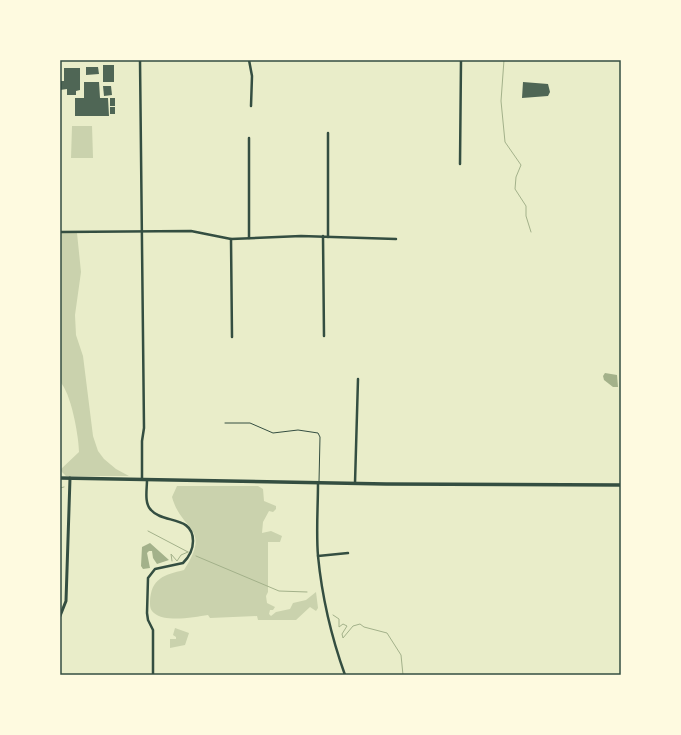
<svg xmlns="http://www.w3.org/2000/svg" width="681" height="735" viewBox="0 0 681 735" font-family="'Libre Baskerville',serif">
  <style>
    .green { fill: #cad2ad }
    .water { fill: #a3b18a }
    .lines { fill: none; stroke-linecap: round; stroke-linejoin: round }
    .stream { stroke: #a3b18a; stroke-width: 1 }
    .building { fill: #4f6655 }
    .service { stroke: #344e41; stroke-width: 1 }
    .minor { stroke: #344e41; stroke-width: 2.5 }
    .tertiary { stroke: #344e41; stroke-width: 3 }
    .secondary { stroke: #344e41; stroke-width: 3.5 }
    .neatline { fill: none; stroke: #344e41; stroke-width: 1.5 }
  </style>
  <rect width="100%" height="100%" fill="#e9edc9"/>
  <g class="green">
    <path d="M 72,126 L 92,126 L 93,158 L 71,158 Z"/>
    <path d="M 60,233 L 77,233 L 81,272 L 75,315 L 76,335 L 83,356 L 93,436 L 98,451 L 104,459 L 116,469 L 129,476 L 66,476 L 60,470 L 79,452 C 79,437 71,392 60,382 Z"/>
    <path d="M 177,486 L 258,486 L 263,489 L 264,501 L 276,506 L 276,509 L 273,512 L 269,511 L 263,522 L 262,533 L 271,531 L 282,536 L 280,542 L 268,542 L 268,592 L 266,596 L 267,603 L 275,607 L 273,610 L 270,610 L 269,614 L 271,616 L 276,612 L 290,609 L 293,603 L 306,600 L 316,592 L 318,608 L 316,611 L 310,607 L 296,620 L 258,620 L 257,616 L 210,618 L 208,615 C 194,617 166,623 154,613 C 150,610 150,606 150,602 C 151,578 164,575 184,570 C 212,526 182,533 172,497 Z"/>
    <path d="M 175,628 L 189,633 L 185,645 L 170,648 L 170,639 L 176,639 L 176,637 L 173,635 Z"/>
  </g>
  <g class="water">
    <path d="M 605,373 L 617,375 L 618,387 L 613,387 L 604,380 L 603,376 Z"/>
    <path d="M 150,543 L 169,560 L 157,564 L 153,558 L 152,551 L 149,551 L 147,553 L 150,568 L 143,569 L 141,566 L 142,547 Z"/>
  </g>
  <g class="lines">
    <g class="stream">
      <path d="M 504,60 L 501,101 L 505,142 L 521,165 L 516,177 L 515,189 L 526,206 L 526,216 L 531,232"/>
      <path d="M 60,488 L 64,487"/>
      <path d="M 148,531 L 188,552"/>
      <path d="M 196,556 L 279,591 L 307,592"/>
      <path d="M 172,561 L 171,554 L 177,561 L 181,555 L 188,552"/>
      <path d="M 333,615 L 339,619 L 339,627 L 343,624 L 347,626 L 342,634 L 343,638 L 353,626 L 360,624 L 364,627 L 387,633 L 401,655 L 403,675"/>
    </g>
  </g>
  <g class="building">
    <rect x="103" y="65" width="11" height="17"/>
    <path d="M 86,67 L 98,67 L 99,74 L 86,75 Z"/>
    <path d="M 64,68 L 80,68 L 80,90 L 76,91 L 76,95 L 67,95 L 67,89 L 60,90 L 60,81 L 64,81 Z"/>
    <path d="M 84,82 L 99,82 L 100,98 L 108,98 L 109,116 L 75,116 L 75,98 L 84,98 Z"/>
    <path d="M 523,82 L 548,84 L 550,92 L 548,96 L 522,98 Z"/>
    <path d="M 103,86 L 111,86 L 112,95 L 104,96 Z"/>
    <rect x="110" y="98" width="5" height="8"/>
    <rect x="110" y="107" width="5" height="7"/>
  </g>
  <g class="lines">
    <path class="service" d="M 225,423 L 250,423 L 273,433 L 298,430 L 318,433 L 320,437 L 319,482"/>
    <g class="minor">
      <path d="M 140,60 L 144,428 L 142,441 L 142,479"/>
      <path d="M 249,60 L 252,76 L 251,106"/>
      <path d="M 460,164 L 461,60"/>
      <path d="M 60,232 L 191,231 L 231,239 L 301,236 L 396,239"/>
      <path d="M 323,236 L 324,336"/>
      <path d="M 328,237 L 328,133"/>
      <path d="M 249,238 L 249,138"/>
      <path d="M 231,239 L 232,337"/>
      <path d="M 147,480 C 147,489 144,503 151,510 C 163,524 193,515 193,541 C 193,549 189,557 183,563 L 155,569 L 148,578 L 147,613 L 148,620 L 153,630 L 153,675"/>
      <path d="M 318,483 C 318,507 316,532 318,556 C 322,597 331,636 345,675"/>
      <path d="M 355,483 L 358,379"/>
      <path d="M 318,556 L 348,553"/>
    </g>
    <path class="tertiary" d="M 60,616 L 66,601 L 70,478"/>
    <path class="secondary" d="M 60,478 L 386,484 L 621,485"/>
  </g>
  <rect width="681" height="735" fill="none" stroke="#fefae0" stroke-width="122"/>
  <rect x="61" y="61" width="559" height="613" class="neatline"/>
</svg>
